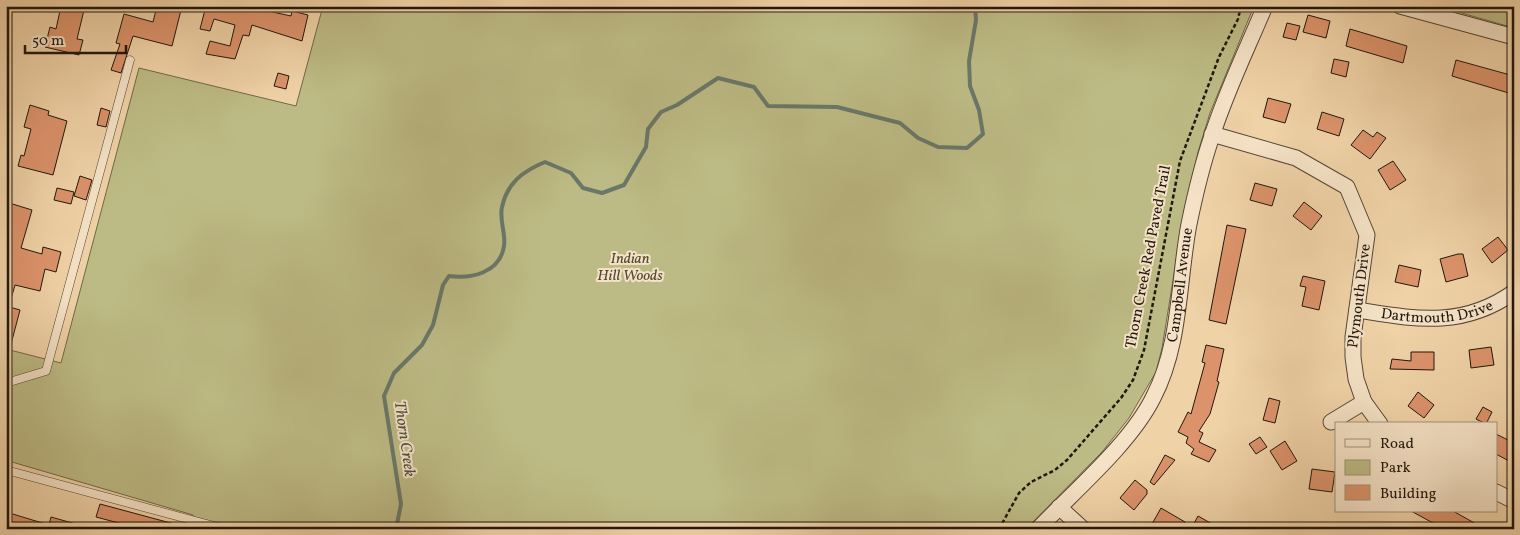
<svg xmlns="http://www.w3.org/2000/svg" width="1520" height="535" viewBox="0 0 1520 535" font-family="Vollkorn,serif">
  <style>
    .green { fill: #bdbb85; stroke: #6e694a }
    .lines { fill: none; stroke-linecap: round; stroke-linejoin: round }
    .stream { stroke: #697869; stroke-width: 4 }
    .building { fill: #dc936b; stroke: #20170e }
    .lane-casing { stroke: #544634; stroke-width: 9 }
    .street-casing { stroke: #544634; stroke-width: 17 }
    .path { stroke: #20170e; stroke-width: 2.5; stroke-dasharray: 4 2.5; stroke-linecap: butt }
    .lane { stroke: #f5e2c6; stroke-width: 8 }
    .street { stroke: #f5e2c6; stroke-width: 15 }
    .labels { text-anchor: middle; dominant-baseline: central; stroke-width: 4; stroke-linejoin: round; paint-order: stroke }
    .street-label { font-size: 15px; fill: #20170e; stroke: #f5e2c6 }
    .park-label { font-size: 15px; font-style: italic; fill: #4f4832; stroke: #f5e2c6 }
    .water-label { font-size: 16px; font-style: italic; fill: #4b4f43; stroke: #f5e2c6 }
  </style>
  <rect width="100%" height="100%" fill="#f0d2a7"/>
  <filter id="stains"><feTurbulence type="fractalNoise" baseFrequency=".004" numOctaves="4"/><feColorMatrix values="0 0 0 0 .2 0 0 0 0 .09 0 0 0 0 .02 0 0 0 .5 -.17"/></filter>
  <radialGradient id="worn" r=".72"><stop offset=".6" stop-color="#630" stop-opacity="0"/><stop offset="1" stop-color="#630" stop-opacity=".3"/></radialGradient>
  <g class="green">
    <path d="M 323,6 L 1254,6 L 1210,113 L 1198,152 L 1183,219 L 1162,348 L 1156,372 L 1129,418 L 1102,452 L 1026,529 L 204,529 L 193,515 L 12,462 L 6,452 L 6,349 L 61,363 L 139,68 L 296,106 Z"/>
    <path d="M 1437,6 L 1514,6 L 1514,28 Z"/>
  </g>
  <g class="lines">
    <path class="stream" d="M 396,529 L 401,504 L 384,396 L 394,373 L 422,345 L 433,325 L 443,285 L 449,276 C 471,279 500,273 504,246 C 506,234 499,219 502,207 C 507,183 523,171 545,162 L 571,173 L 583,188 L 602,193 L 624,185 L 646,147 L 648,129 L 661,112 L 677,105 L 718,78 L 754,87 L 768,106 L 837,107 L 900,123 L 918,138 L 938,147 L 967,148 L 983,134 L 979,110 L 970,86 L 969,61 L 976,20 L 975,6"/>
  </g>
  <g class="building">
    <path d="M 61,6 L 84,10 L 77,39 L 83,40 L 79,55 L 45,47 L 50,27 L 56,29 Z"/>
    <path d="M 157,6 L 182,6 L 172,46 L 133,36 L 121,73 L 111,70 L 120,44 L 116,43 L 124,14 L 153,22 Z"/>
    <path d="M 206,6 L 245,6 L 291,16 L 292,11 L 308,15 L 302,41 L 252,25 L 249,36 L 243,35 L 235,59 L 206,54 L 210,41 L 230,46 L 235,25 L 214,19 L 210,31 L 200,29 Z"/>
    <path d="M 1308,15 L 1330,21 L 1326,38 L 1303,32 Z"/>
    <path d="M 1287,23 L 1300,26 L 1296,40 L 1283,37 Z"/>
    <path d="M 1350,29 L 1407,46 L 1403,63 L 1346,46 Z"/>
    <path d="M 1334,59 L 1349,62 L 1346,77 L 1331,73 Z"/>
    <path d="M 1456,60 L 1514,76 L 1512,94 L 1452,76 Z"/>
    <path d="M 278,73 L 289,76 L 286,89 L 274,86 Z"/>
    <path d="M 1268,98 L 1291,104 L 1285,123 L 1263,117 Z"/>
    <path d="M 30,105 L 49,111 L 48,115 L 67,121 L 53,175 L 18,166 L 21,155 L 24,156 L 31,129 L 24,127 Z"/>
    <path d="M 101,108 L 110,111 L 106,127 L 97,125 Z"/>
    <path d="M 1322,112 L 1344,119 L 1339,136 L 1317,129 Z"/>
    <path d="M 1363,130 L 1373,137 L 1377,132 L 1386,138 L 1370,159 L 1351,145 Z"/>
    <path d="M 1393,161 L 1406,180 L 1390,190 L 1378,170 Z"/>
    <path d="M 80,176 L 92,180 L 86,200 L 74,196 Z"/>
    <path d="M 1255,183 L 1277,189 L 1272,206 L 1250,200 Z"/>
    <path d="M 57,188 L 74,192 L 71,204 L 54,200 Z"/>
    <path d="M 6,202 L 32,210 L 21,248 L 42,254 L 43,247 L 61,252 L 56,272 L 45,269 L 40,291 L 15,285 L 9,306 L 6,306 Z"/>
    <path d="M 1304,202 L 1322,216 L 1311,230 L 1293,216 Z"/>
    <path d="M 1227,225 L 1246,229 L 1226,324 L 1209,320 Z"/>
    <path d="M 1498,237 L 1508,250 L 1492,263 L 1482,249 Z"/>
    <path d="M 1458,254 L 1463,254 L 1468,276 L 1446,282 L 1440,259 Z"/>
    <path d="M 1399,265 L 1421,270 L 1418,287 L 1395,282 Z"/>
    <path d="M 1303,276 L 1325,281 L 1319,310 L 1302,306 L 1306,287 L 1300,286 Z"/>
    <path d="M 6,306 L 20,310 L 10,348 L 6,348 Z"/>
    <path d="M 1206,345 L 1224,349 L 1217,381 L 1219,382 L 1210,414 L 1199,431 L 1203,433 L 1199,442 L 1216,450 L 1209,462 L 1191,454 L 1194,449 L 1186,443 L 1188,437 L 1178,432 L 1188,412 L 1191,414 L 1205,363 L 1202,362 Z"/>
    <path d="M 1491,347 L 1494,365 L 1471,368 L 1469,350 Z"/>
    <path d="M 1411,352 L 1434,352 L 1434,370 L 1390,369 L 1392,359 L 1411,361 Z"/>
    <path d="M 1418,392 L 1434,405 L 1424,418 L 1408,406 Z"/>
    <path d="M 1269,398 L 1280,401 L 1275,423 L 1263,420 Z"/>
    <path d="M 1483,407 L 1492,412 L 1486,424 L 1476,419 Z"/>
    <path d="M 1496,434 L 1514,443 L 1514,452 L 1509,461 L 1496,454 Z"/>
    <path d="M 1260,437 L 1267,447 L 1256,454 L 1249,444 Z"/>
    <path d="M 1285,441 L 1297,461 L 1282,470 L 1270,451 Z"/>
    <path d="M 1165,455 L 1175,460 L 1154,485 L 1150,482 Z"/>
    <path d="M 1312,469 L 1335,472 L 1332,492 L 1309,489 Z"/>
    <path d="M 1135,480 L 1147,490 L 1147,494 L 1134,510 L 1120,498 Z"/>
    <path d="M 100,504 L 178,525 L 177,529 L 141,529 L 96,517 Z"/>
    <path d="M 1161,508 L 1185,522 L 1181,529 L 1160,529 L 1152,524 Z"/>
    <path d="M 1411,511 L 1453,511 L 1485,529 L 1444,529 Z"/>
    <path d="M 6,512 L 49,525 L 51,517 L 83,526 L 82,529 L 6,529 Z"/>
    <path d="M 1198,516 L 1221,529 L 1191,529 Z"/>
  </g>
  <g class="lines">
    <defs>
      <g id="lane">
        <path d="M 6,383 L 46,371 L 130,60"/>
        <path d="M 6,470 L 225,529"/>
      </g>
      <g id="street">
        <path d="M 1400,6 L 1514,37"/>
        <path d="M 1212,134 L 1296,158 L 1347,187 L 1367,235 L 1353,337 L 1353,357 L 1356,379 L 1364,402 L 1380,424"/>
        <path id="s1" d="M 1357,310 C 1415,319 1462,329 1514,292"/>
        <path d="M 1331,422 L 1364,402"/>
        <path d="M 1496,492 L 1514,501"/>
        <path d="M 1059,507 L 1083,529"/>
        <path id="s2" d="M 1038,529 C 1074,491 1130,444 1153,398 C 1181,345 1178,282 1189,224 C 1195,195 1202,165 1212,136 C 1226,92 1247,49 1265,6"/>
      </g>
    </defs>
    <use href="#lane" class="lane-casing"/>
    <use href="#street" class="street-casing"/>
    <path class="path" d="M 999,529 L 1019,493 L 1031,482 L 1055,470 L 1067,460 L 1121,398 L 1133,380 L 1144,350 L 1180,161 L 1219,57 L 1238,19 L 1241,6"/>
    <use href="#lane" class="lane"/>
    <use href="#street" class="street"/>
  </g>
  <g class="labels">
    <g class="street-label">
      <text transform="translate(1149 257) rotate(-79)">Thorn Creek Red Paved Trail</text>
      <text stroke="none"><textPath href="#s2" startOffset="292">Campbell Avenue</textPath></text>
      <text transform="translate(1360 296) rotate(-83)">Plymouth Drive</text>
      <text stroke="none"><textPath href="#s1" startOffset="81">Dartmouth Drive</textPath></text>
    </g>
    <g class="park-label">
      <text x="630" y="259">Indian<tspan x="630" dy="17">Hill Woods</tspan></text>
    </g>
    <g class="water-label">
      <text transform="translate(404 439) rotate(82)">Thorn Creek</text>
    </g>
  </g>
  <rect width="1520" height="535" fill="none" stroke="#f0d2a7" stroke-width="25"/>
  <rect x="8" y="8" width="1505" height="520" fill="none" stroke="#20170e" stroke-width="2.5"/>
  <rect x="12" y="12" width="1495" height="510" fill="none" stroke="#20170e"/>
  <rect x="1335" y="422" width="162" height="90" fill="#f5e2c6" stroke="#a0917c"/>
  <rect x="1345" y="439" width="25" height="8" fill="#f5e2c6" stroke="#a0917c"/>
  <text x="1380" y="448" font-size="15" fill="#20170e">Road</text>
  <rect x="1345" y="460" width="25" height="15" fill="#bdbb85" stroke="#a0917c"/>
  <text x="1380" y="472" font-size="15" fill="#20170e">Park</text>
  <rect x="1345" y="485" width="25" height="15" fill="#dc936b" stroke="#a0917c"/>
  <text x="1380" y="498" font-size="15" fill="#20170e">Building</text>
  <path d="M25 45v8h101v-8" fill="none" stroke="#20170e" stroke-width="2.5"/>
  <text x="32" y="45" font-size="15" fill="#20170e" stroke="#f5e2c6" stroke-width="4" paint-order="stroke">50 m</text>
  <rect width="100%" height="100%" filter="url(#stains)"/>
  <rect width="100%" height="100%" fill="url(#worn)"/>
</svg>
